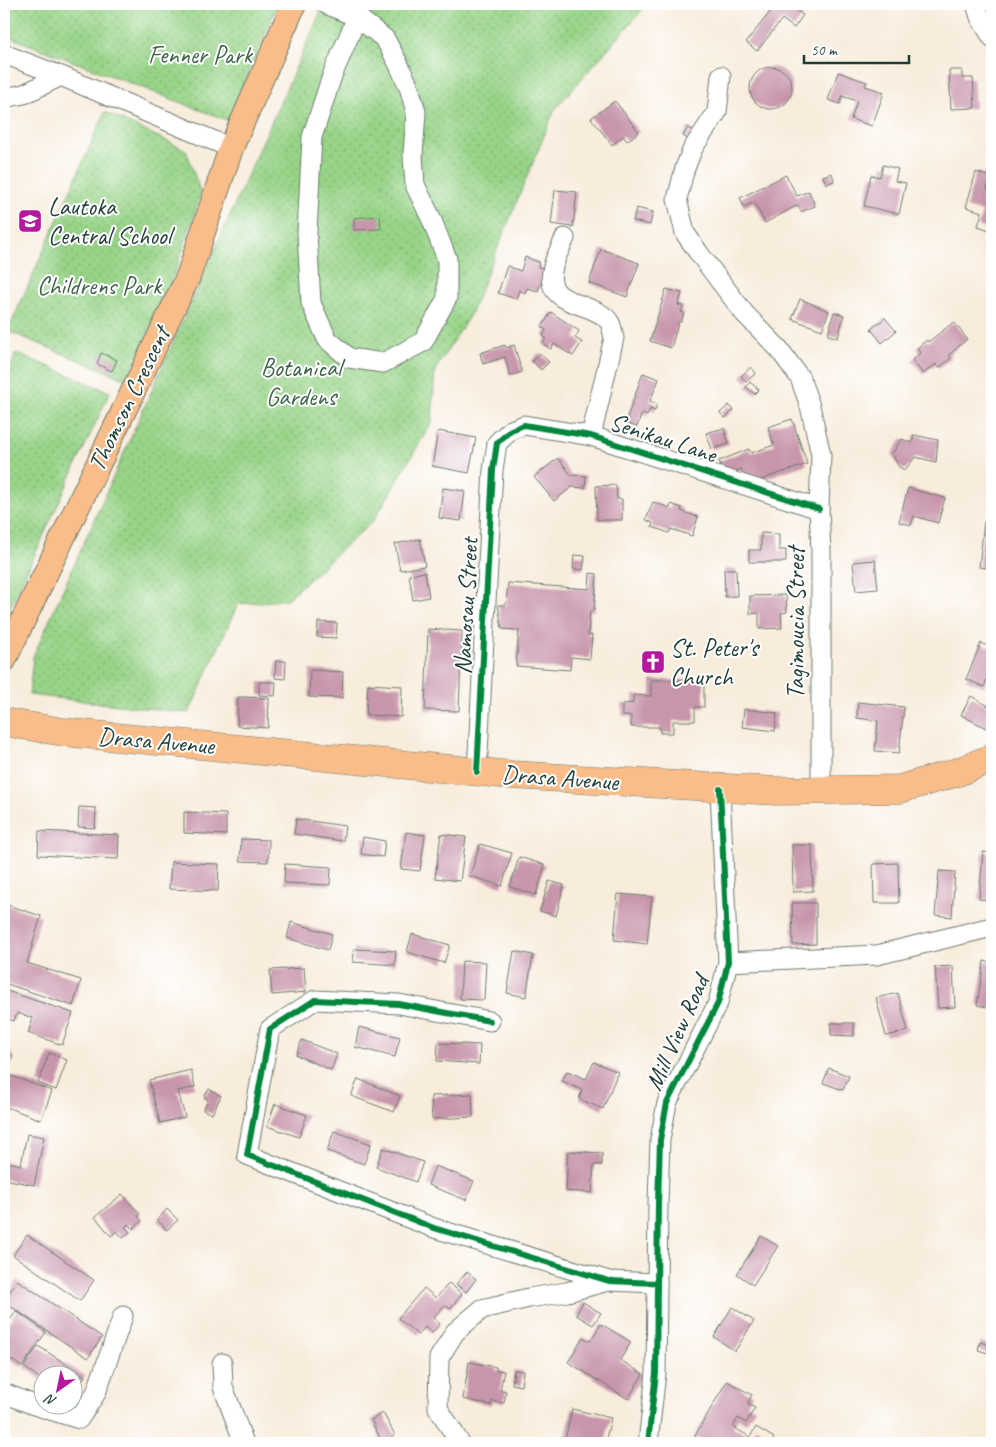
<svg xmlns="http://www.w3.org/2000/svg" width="996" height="1447" viewBox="0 0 996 1447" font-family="Caveat,sans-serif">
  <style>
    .park { fill: url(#park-dots); stroke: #5c885e }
    .building { fill: #c896ac }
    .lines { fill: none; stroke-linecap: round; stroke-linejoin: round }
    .minor-casing { stroke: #6b7a6e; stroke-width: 21 }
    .major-casing { stroke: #6b7a6e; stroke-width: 26 }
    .highway-casing { stroke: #6b7a6e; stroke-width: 29 }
    .minor { stroke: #fff; stroke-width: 19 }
    .major { stroke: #f9bd89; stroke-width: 24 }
    .highway { stroke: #f9bd89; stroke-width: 28 }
    .cycleway-casing { stroke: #fff; stroke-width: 9 }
    .cycleway { stroke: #00873e; stroke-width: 6 }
    .labels { text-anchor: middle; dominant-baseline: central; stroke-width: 4; stroke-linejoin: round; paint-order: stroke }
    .park-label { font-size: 25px; fill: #3d6349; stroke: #fff }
    .poi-label { font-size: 25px; fill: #1f3d34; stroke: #fff; text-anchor: start }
    .street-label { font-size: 25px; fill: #1f3d34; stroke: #fff }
  </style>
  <defs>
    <pattern id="park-dots" width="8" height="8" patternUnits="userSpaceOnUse" patternTransform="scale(1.25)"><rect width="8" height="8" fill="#98d488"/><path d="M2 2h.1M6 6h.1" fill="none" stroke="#7bad70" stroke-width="1.8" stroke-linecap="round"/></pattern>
  </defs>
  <rect width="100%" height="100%" fill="#fff"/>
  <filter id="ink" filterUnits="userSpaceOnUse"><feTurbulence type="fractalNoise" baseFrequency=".02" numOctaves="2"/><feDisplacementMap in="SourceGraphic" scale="10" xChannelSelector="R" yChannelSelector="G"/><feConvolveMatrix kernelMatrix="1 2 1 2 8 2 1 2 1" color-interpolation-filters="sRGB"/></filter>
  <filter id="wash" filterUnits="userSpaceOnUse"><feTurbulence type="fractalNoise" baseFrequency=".0096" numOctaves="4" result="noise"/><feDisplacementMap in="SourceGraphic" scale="20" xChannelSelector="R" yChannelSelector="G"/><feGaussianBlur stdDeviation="1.12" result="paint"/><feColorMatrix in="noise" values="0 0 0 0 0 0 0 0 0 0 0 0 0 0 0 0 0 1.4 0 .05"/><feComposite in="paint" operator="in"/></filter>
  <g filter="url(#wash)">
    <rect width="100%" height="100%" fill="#f8ecdb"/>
    <g class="park">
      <path d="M 4,4 L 278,4 L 229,121 L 4,35 Z"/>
      <path d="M 324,4 L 647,4 L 637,16 L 555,109 L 470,315 L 435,370 L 432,422 L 374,520 L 286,600 L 238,604 L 189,713 L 29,695 L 33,657 Z"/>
      <path d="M 105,112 L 186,150 L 201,194 L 176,270 L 127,380 L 8,331 Z"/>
      <path d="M 16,353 L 110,392 L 4,621 L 4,386 Z"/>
    </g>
    <g id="blocks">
      <g class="building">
        <path d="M 766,4 L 788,4 L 803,15 L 794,28 L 782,19 L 757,51 L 746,42 L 771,11 L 764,7 Z"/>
        <circle cx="771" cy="88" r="21"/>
        <path d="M 949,70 L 962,70 L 962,78 L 973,78 L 975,108 L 951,109 Z"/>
        <path d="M 838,72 L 867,82 L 865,86 L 884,92 L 872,126 L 851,119 L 857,101 L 842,96 L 840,104 L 828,100 Z"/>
        <path d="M 615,101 L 639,132 L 627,141 L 623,136 L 612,145 L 591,118 Z"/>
        <path d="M 688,127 L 698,134 L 693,142 L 683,136 Z"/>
        <path d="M 883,165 L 898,169 L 895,181 L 906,183 L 899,214 L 864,206 L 871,175 L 880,177 Z"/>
        <path d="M 976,172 L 991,177 L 987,189 L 991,190 L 992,186 L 992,231 L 978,226 L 982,212 L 966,207 Z"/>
        <path d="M 832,173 L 834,181 L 826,184 L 823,176 Z"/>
        <path d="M 786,175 L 797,196 L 809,191 L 815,206 L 801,212 L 798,205 L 765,223 L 754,202 L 744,207 L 740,198 Z"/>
        <path d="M 555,190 L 577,192 L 573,227 L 551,224 Z"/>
        <path d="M 636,208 L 653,212 L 650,225 L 633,221 Z"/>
        <path d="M 380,216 L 381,229 L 354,230 L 354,218 Z"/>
        <path d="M 601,249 L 639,263 L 627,297 L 589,283 Z"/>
        <path d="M 525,257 L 539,262 L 538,267 L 546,269 L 538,291 L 527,288 L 525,293 L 519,290 L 516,299 L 498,293 L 507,266 L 521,271 Z"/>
        <path d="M 666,289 L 682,293 L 678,305 L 683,306 L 681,312 L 684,313 L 681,322 L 679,321 L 671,348 L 650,341 Z"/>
        <path d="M 800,299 L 829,311 L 822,330 L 792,319 Z"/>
        <path d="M 551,312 L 579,331 L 575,338 L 582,342 L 573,356 L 554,344 L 551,349 L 543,344 L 546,338 L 543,336 L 546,330 L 542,327 Z"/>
        <path d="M 834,312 L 844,315 L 838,338 L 828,335 Z"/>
        <path d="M 885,318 L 896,331 L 882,343 L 871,329 Z"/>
        <path d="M 954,322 L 967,339 L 949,355 L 951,358 L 939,368 L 936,364 L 923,374 L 912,360 L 920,353 L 917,348 L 927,340 L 928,342 Z"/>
        <path d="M 505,345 L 506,348 L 514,345 L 522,372 L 510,376 L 505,357 L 483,364 L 480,353 Z"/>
        <path d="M 101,353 L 117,360 L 112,371 L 97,364 Z"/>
        <path d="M 539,353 L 549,362 L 541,370 L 532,361 Z"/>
        <path d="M 751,367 L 756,373 L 746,382 L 741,376 Z"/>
        <path d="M 643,373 L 659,379 L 650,401 L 657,404 L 655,411 L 650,409 L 647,416 L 642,413 L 637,427 L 625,423 Z"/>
        <path d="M 750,382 L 759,390 L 755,394 L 746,387 Z"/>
        <path d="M 729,405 L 734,410 L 725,418 L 720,413 Z"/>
        <path d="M 792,419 L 807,464 L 746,485 L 741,469 L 725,476 L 719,461 L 749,449 L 751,453 L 774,445 L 768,427 Z"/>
        <path d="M 724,428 L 729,444 L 712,449 L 706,433 Z"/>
        <path d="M 438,431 L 476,438 L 469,473 L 432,466 Z"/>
        <path d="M 914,435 L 938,440 L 936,462 L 915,457 L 905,470 L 899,467 L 892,454 L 902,439 L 912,443 Z"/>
        <path d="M 558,458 L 572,476 L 572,475 L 586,476 L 585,488 L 572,487 L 554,501 L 534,477 Z"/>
        <path d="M 616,485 L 617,499 L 622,499 L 622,520 L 597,520 L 596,486 Z"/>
        <path d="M 443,488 L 465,491 L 461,521 L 439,518 Z"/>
        <path d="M 908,488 L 945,498 L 938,523 L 914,516 L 911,525 L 899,522 Z"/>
        <path d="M 653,502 L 670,508 L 671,504 L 682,508 L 681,511 L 698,517 L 692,536 L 671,529 L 669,533 L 652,527 L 653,523 L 646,520 Z"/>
        <path d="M 984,522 L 992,523 L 992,569 L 979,567 Z"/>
        <path d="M 761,533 L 779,534 L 779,550 L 786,550 L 786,562 L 749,562 L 749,550 L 761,550 Z"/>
        <path d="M 420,539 L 425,566 L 400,570 L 395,544 Z"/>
        <path d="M 574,555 L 585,556 L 583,570 L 573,569 Z"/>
        <path d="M 875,560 L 878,589 L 856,591 L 853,562 Z"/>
        <path d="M 724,569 L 736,569 L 737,596 L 725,597 Z"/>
        <path d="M 425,572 L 429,597 L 413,600 L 409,575 Z"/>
        <path d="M 590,573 L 597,574 L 594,611 L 590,611 L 588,635 L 592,635 L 590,659 L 571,657 L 570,670 L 516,666 L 519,630 L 502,629 L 498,605 L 506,605 L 508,583 L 589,589 Z"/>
        <path d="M 786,595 L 787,612 L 781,613 L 782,628 L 759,629 L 759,613 L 750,614 L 750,596 Z"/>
        <path d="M 318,622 L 337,623 L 336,638 L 317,637 Z"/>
        <path d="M 428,629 L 462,631 L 459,711 L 425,710 Z"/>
        <path d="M 981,643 L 992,648 L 992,667 L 984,687 L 966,679 Z"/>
        <path d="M 276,661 L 286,661 L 285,679 L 275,678 Z"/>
        <path d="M 310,670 L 343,672 L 342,698 L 309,697 Z"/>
        <path d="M 651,680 L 704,680 L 704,707 L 695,707 L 695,721 L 673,721 L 673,733 L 660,733 L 660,727 L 631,727 L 631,716 L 622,716 L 622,704 L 633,703 L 633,695 L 651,696 Z"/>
        <path d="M 259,682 L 276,682 L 275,696 L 259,695 Z"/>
        <path d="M 368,684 L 402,686 L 401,717 L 366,715 Z"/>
        <path d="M 971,696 L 992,708 L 992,731 L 961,715 Z"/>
        <path d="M 238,697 L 269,698 L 268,728 L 237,726 Z"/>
        <path d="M 858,702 L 904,707 L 899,753 L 875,751 L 878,721 L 857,718 Z"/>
        <path d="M 744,709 L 777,713 L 775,731 L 742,727 Z"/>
        <path d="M 79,807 L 96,808 L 95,828 L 78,827 Z"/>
        <path d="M 184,812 L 226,814 L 226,835 L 184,833 Z"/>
        <path d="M 296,819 L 345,826 L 343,841 L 294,834 Z"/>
        <path d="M 39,831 L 119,835 L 118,859 L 38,855 Z"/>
        <path d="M 406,832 L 425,835 L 420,871 L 401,869 Z"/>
        <path d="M 441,834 L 466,837 L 460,881 L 435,878 Z"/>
        <path d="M 363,837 L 385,841 L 383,857 L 361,854 Z"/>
        <path d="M 241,839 L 269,840 L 268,862 L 240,861 Z"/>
        <path d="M 480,844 L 512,853 L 502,886 L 470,876 Z"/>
        <path d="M 792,845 L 812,845 L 813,891 L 793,892 Z"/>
        <path d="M 983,852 L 992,853 L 992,900 L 979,899 Z"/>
        <path d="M 519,857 L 545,865 L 536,895 L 510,887 Z"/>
        <path d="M 171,862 L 219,864 L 218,891 L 169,889 Z"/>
        <path d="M 898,863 L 899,903 L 874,903 L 873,864 Z"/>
        <path d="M 285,864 L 331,867 L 330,885 L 284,883 Z"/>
        <path d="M 939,871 L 955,872 L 952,917 L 935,915 Z"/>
        <path d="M 549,881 L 564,885 L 556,916 L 540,911 Z"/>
        <path d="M 618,894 L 652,897 L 647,944 L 614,940 Z"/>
        <path d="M 792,903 L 816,903 L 816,944 L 793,945 Z"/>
        <path d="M 4,904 L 41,916 L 27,963 L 81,980 L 73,1006 L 4,983 Z"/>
        <path d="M 291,922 L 332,934 L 328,950 L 287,938 Z"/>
        <path d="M 412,934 L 450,945 L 444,963 L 407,952 Z"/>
        <path d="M 354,949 L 396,951 L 395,965 L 353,962 Z"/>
        <path d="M 514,951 L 533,955 L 526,997 L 507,993 Z"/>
        <path d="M 462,961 L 486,962 L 484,1000 L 460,999 Z"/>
        <path d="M 984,961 L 992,963 L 992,1008 L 977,1005 Z"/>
        <path d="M 953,966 L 955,1007 L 938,1008 L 935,967 Z"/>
        <path d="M 304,968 L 306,992 L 272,995 L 270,970 Z"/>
        <path d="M 4,990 L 73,1013 L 62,1045 L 28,1033 L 33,1018 L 17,1013 L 14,1021 L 4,1018 Z"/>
        <path d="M 898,993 L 908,1031 L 886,1036 L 876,998 Z"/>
        <path d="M 831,1023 L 854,1023 L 854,1036 L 831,1035 Z"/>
        <path d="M 359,1027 L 400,1037 L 395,1057 L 355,1047 Z"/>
        <path d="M 302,1040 L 337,1054 L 331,1070 L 296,1055 Z"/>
        <path d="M 438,1043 L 480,1045 L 479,1064 L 437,1061 Z"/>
        <path d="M 4,1052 L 13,1055 L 4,1083 Z"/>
        <path d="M 49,1053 L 67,1060 L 56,1090 L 38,1083 Z"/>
        <path d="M 594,1062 L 618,1072 L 603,1109 L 579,1099 L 582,1090 L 562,1081 L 567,1071 L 586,1079 Z"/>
        <path d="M 829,1068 L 849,1076 L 843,1090 L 823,1083 Z"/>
        <path d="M 191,1070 L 195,1087 L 178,1091 L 185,1117 L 160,1123 L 149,1080 Z"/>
        <path d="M 9,1075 L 52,1091 L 41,1120 L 4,1106 L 4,1089 Z"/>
        <path d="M 358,1079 L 400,1096 L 394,1112 L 351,1096 Z"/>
        <path d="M 209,1089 L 221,1096 L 212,1114 L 203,1110 L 208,1100 L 204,1097 Z"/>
        <path d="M 472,1094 L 473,1117 L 432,1119 L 431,1096 Z"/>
        <path d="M 275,1104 L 307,1115 L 299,1137 L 267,1126 Z"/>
        <path d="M 334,1131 L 371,1144 L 364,1164 L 327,1151 Z"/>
        <path d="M 27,1134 L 44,1137 L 34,1185 L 4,1179 L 4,1161 L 21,1165 Z"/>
        <path d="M 383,1148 L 423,1162 L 416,1182 L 376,1167 Z"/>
        <path d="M 568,1151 L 602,1153 L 602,1165 L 594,1165 L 592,1193 L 566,1191 Z"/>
        <path d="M 435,1166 L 474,1181 L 466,1200 L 428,1185 Z"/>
        <path d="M 122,1194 L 140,1214 L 138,1216 L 142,1221 L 133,1229 L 128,1224 L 125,1227 L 130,1232 L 123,1238 L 117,1231 L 111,1236 L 95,1217 Z"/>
        <path d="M 167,1209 L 178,1220 L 167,1230 L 157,1220 Z"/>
        <path d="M 27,1235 L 94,1280 L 80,1301 L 13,1255 Z"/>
        <path d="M 761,1236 L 778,1246 L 753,1285 L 737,1274 Z"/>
        <path d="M 467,1272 L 476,1279 L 466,1292 L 456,1284 Z"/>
        <path d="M 17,1280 L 102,1337 L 88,1358 L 4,1302 Z"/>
        <path d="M 449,1283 L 462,1294 L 450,1309 L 445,1305 L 433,1318 L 440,1324 L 432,1333 L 425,1327 L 418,1335 L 398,1318 L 424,1288 L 436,1298 Z"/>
        <path d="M 583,1302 L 601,1313 L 593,1325 L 576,1315 Z"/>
        <path d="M 732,1307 L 754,1321 L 735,1351 L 714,1337 Z"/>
        <path d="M 16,1311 L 46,1332 L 22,1367 L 4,1355 L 4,1330 Z"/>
        <path d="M 601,1324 L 631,1342 L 620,1360 L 643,1374 L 628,1399 L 568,1362 L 583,1337 L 590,1341 Z"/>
        <path d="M 980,1342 L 992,1346 L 991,1354 L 978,1350 Z"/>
        <path d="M 38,1346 L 85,1376 L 72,1395 L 72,1374 L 42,1374 L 42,1380 L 24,1367 Z"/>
        <path d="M 469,1362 L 496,1367 L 496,1370 L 504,1371 L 500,1390 L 506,1391 L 504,1403 L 492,1401 L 491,1405 L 463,1399 Z"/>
        <path d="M 514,1370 L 523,1371 L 521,1386 L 512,1384 Z"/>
        <path d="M 727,1381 L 752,1395 L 747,1404 L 755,1408 L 746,1423 L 738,1418 L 733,1427 L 750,1437 L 756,1427 L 774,1438 L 771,1443 L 706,1443 L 694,1437 Z"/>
        <path d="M 572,1409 L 611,1418 L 605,1443 L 577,1443 L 565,1440 Z"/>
        <path d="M 383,1413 L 395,1435 L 390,1438 L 393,1443 L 358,1443 L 359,1440 L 373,1442 L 380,1438 L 371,1420 Z"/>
      </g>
    </g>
  </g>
  <g filter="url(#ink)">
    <use href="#blocks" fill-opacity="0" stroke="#6b7a6e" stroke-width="1"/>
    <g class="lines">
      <defs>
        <g id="minor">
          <path d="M 326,4 L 357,17 L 385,39 L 398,63 L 409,87 L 416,112 L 413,155 L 415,185 L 431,218 L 447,259 L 447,298 L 423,342 L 383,363 L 349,358 L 327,339 L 311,303 L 307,233 L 312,137 L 332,76 L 357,17"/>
          <path d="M 976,4 L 980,17 L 992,37"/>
          <path d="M 4,54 L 61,76 L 231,148"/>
          <path d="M 721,76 L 717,112 L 693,148 L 685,168 L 677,199 L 685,233 L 698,252 L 744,313 L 779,349 L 800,378 L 810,406 L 821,455 L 819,509 L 821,551 L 821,792"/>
          <path d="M 4,98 L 24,94 L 61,76"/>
          <path d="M 565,238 C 561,248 555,257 553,267 C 541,309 597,300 610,323 C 612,327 613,334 614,338 L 591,436"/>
          <path d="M 477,772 L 493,470 L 497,443 L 511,430 L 524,425 L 591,436 L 819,509"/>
          <path d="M 728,962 L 877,955 L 992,927"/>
          <path d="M 490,1021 L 399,1004 L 315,1000 L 270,1029 L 247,1155 L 434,1228 L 609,1281 L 657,1283"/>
          <path d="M 222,1363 L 223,1387 L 244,1443"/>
          <path d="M 4,1393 L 34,1405 L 79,1419 L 96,1393 L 123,1316"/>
          <path d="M 460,1443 L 438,1408 L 439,1358 L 455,1332 L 482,1309 L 529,1298 L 567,1292 L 608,1281"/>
          <path d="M 648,1443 L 656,1373 L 658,1203 L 660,1140 L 667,1103 L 718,1003 L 728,962 L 720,789"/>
        </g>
        <path id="major" d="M 4,660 L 188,277 L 231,148 L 294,4"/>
        <path id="highway" d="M 4,722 L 63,732 L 512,775 L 776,791 L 900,789 L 958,772 L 992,758"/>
      </defs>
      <use href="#minor" class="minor-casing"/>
      <use href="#major" class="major-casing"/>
      <use href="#highway" class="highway-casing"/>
      <use href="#minor" class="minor"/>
      <use href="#major" class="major"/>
      <use href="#highway" class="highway"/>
      <defs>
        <g id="cycleway">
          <path d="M 477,772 L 493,470 L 497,443 L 511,430 L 524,425 L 591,436 L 819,509"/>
          <path d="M 490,1021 L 399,1004 L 315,1000 L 270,1029 L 247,1155 L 434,1228 L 609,1281 L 657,1283"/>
          <path d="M 648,1443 L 656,1373 L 658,1203 L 660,1140 L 667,1103 L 718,1003 L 728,962 L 720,789"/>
        </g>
      </defs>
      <use href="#cycleway" class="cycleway-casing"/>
      <use href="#cycleway" class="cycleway"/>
    </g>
  </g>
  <defs>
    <symbol id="school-square" viewBox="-11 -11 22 22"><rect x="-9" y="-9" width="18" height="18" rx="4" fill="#b5179e" stroke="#fff"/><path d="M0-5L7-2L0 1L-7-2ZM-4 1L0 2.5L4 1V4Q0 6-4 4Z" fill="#fff"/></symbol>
    <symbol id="church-square" viewBox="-11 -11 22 22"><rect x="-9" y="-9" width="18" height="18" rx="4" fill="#b5179e" stroke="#fff"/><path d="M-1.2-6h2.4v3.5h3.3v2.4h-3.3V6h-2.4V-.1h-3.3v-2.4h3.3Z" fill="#fff"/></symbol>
  </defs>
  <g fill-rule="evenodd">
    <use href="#school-square" x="16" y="207" width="28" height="28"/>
    <use href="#church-square" x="639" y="648" width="28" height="28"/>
  </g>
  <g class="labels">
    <g class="park-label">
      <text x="200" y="55">Fenner Park</text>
      <text x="99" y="286">Childrens Park</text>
      <text x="301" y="368">Botanical<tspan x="301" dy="29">Gardens</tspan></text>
    </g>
    <g class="poi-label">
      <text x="48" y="207">Lautoka<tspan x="48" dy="29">Central School</tspan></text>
      <text x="670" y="648">St. Peter's<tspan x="670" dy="29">Church</tspan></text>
    </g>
    <g class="street-label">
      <text transform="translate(129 399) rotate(-64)">Thomson Crescent</text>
      <text transform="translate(663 438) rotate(18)">Senikau Lane</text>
      <text transform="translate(466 606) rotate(-87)">Namosau Street</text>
      <text transform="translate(796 623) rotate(-90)">Tagimoucia Street</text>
      <text transform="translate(156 741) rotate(5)">Drasa Avenue</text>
      <text transform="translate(560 778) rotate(4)">Drasa Avenue</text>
      <text transform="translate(677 1033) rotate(-66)">Mill View Road</text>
    </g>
  </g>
  <rect width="996" height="1447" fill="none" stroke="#fff" stroke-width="20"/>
  <g transform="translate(58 1390) rotate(213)"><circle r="24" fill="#ffffff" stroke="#a5b1ae"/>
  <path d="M0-4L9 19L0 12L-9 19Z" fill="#b5179e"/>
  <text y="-8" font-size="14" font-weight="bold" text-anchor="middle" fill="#1f3d34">N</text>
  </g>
  <path d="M804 55v8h105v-8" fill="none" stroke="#1f3d34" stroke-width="2.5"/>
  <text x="811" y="55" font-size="15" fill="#1f3d34" stroke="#ffffff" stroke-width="4" paint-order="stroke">50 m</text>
</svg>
